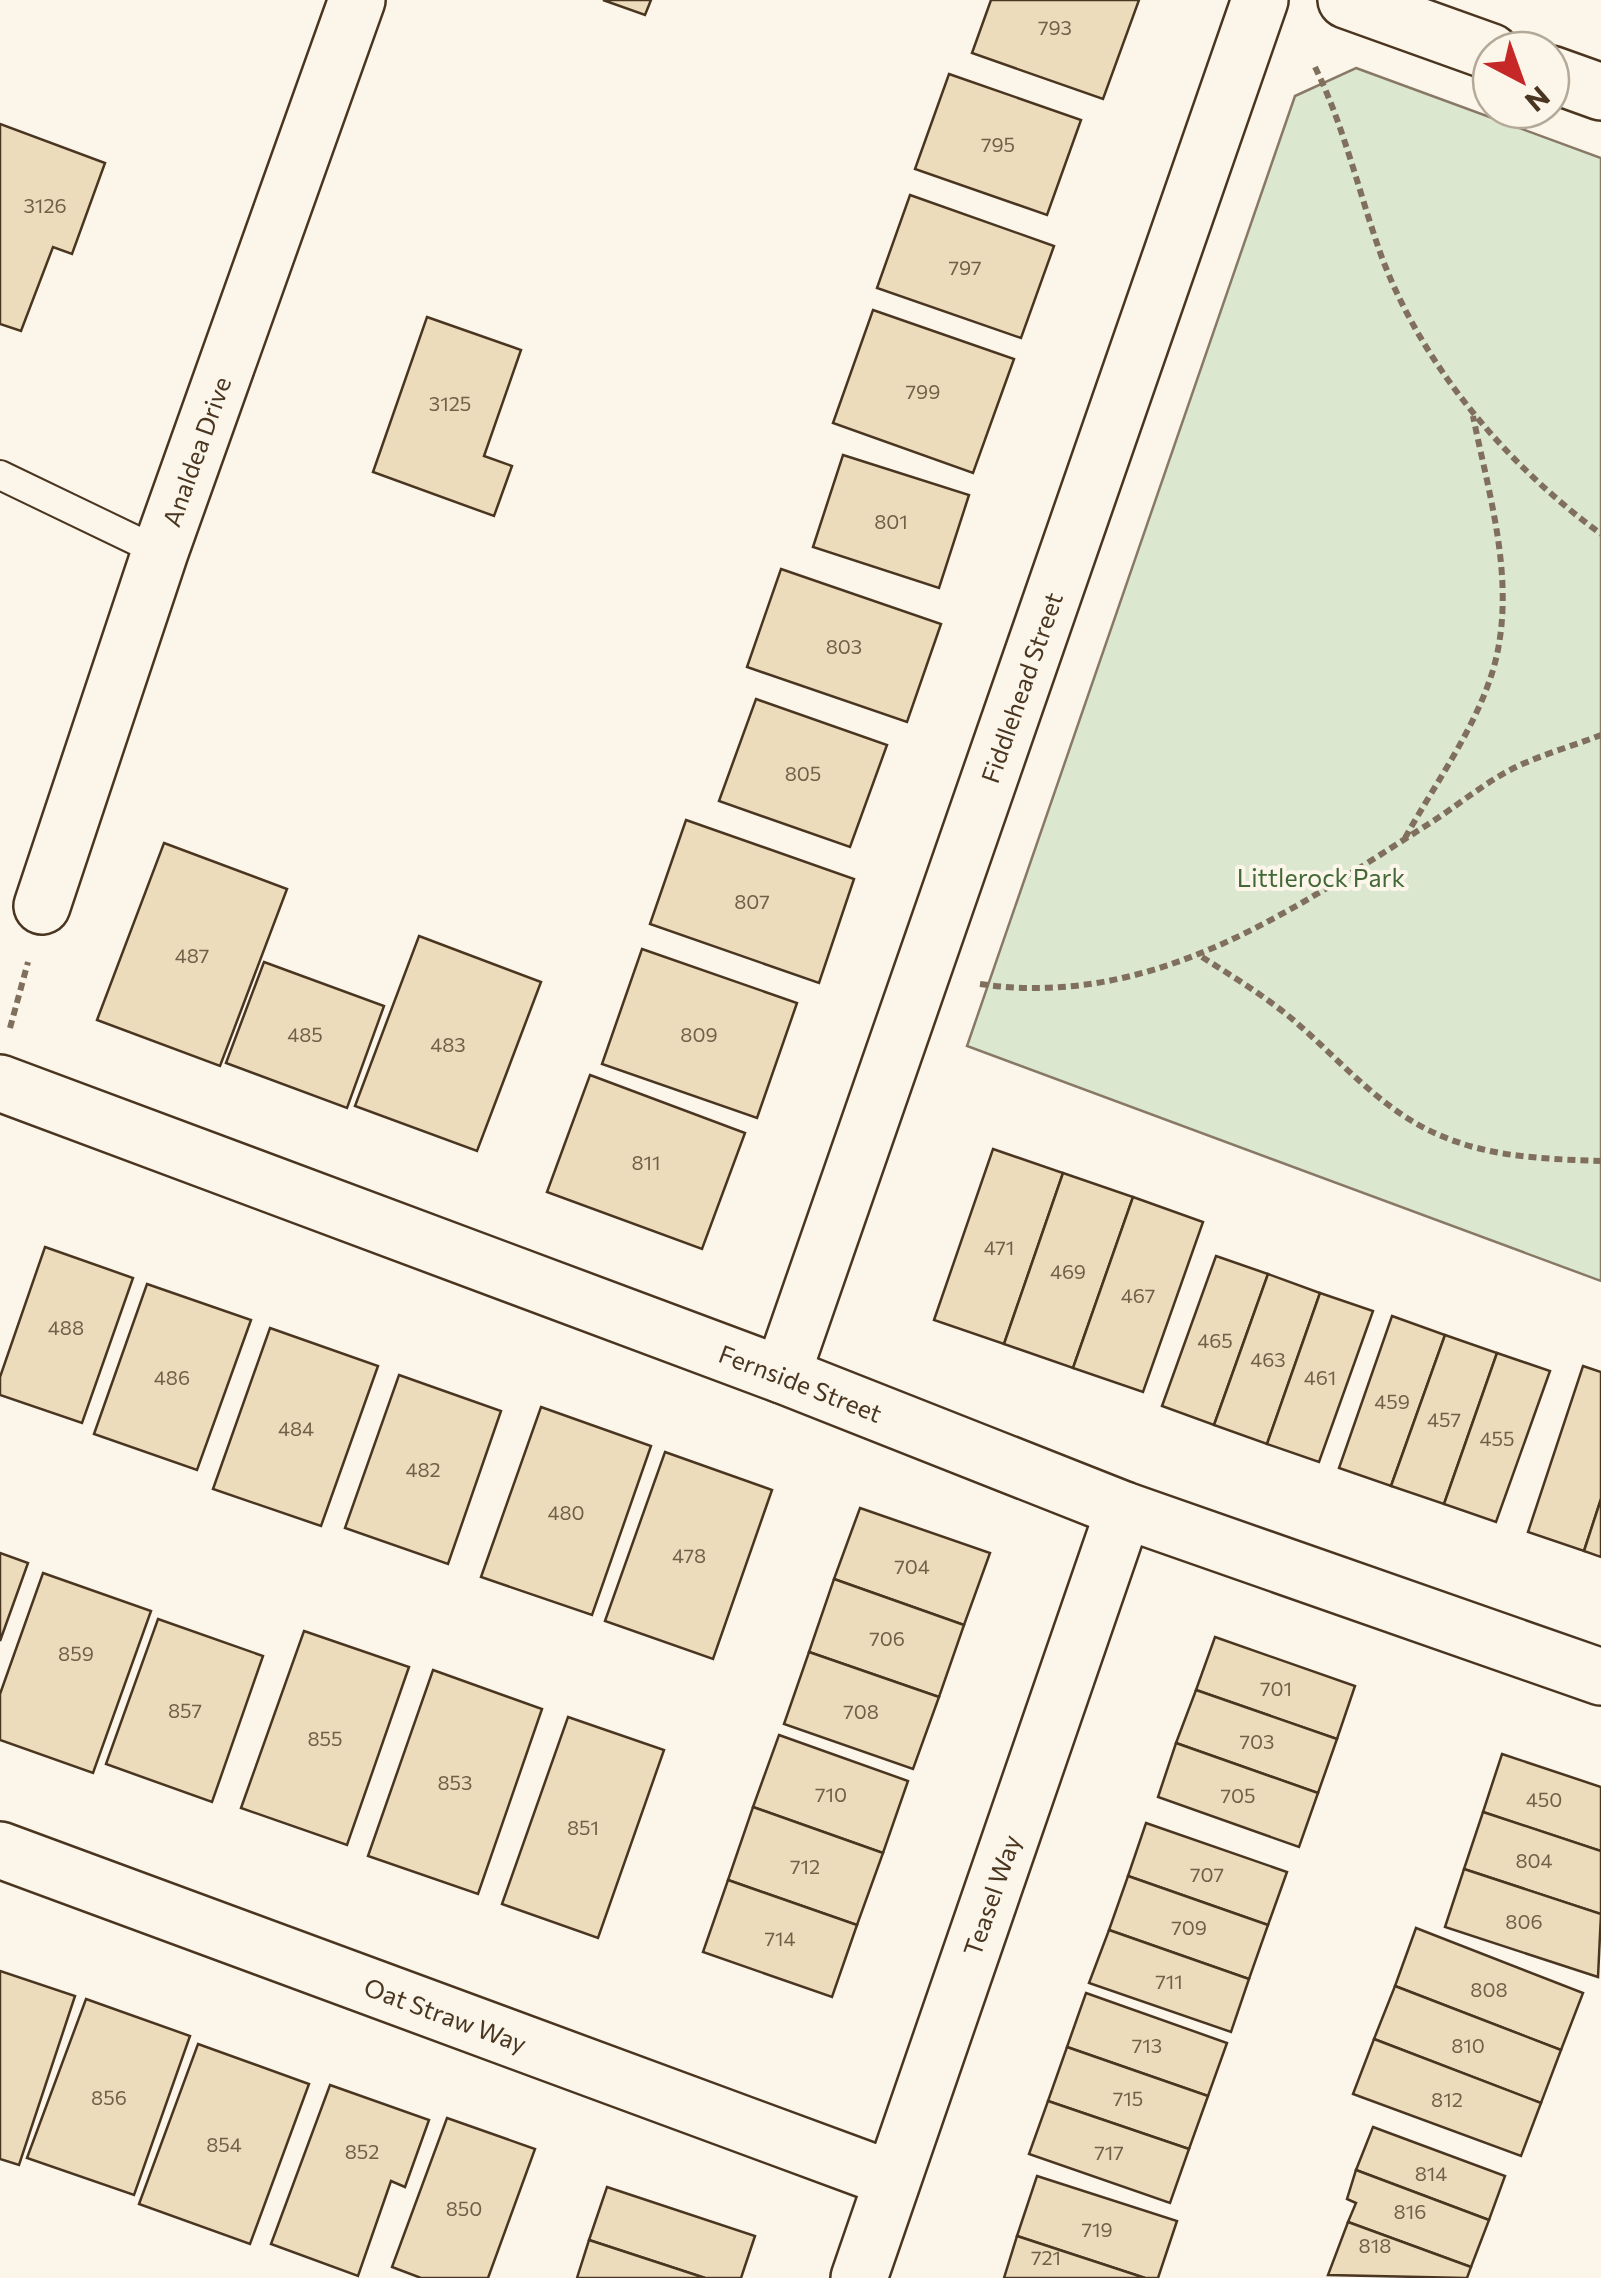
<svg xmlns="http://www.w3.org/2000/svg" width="1601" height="2278" viewBox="0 0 1601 2278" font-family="Commissioner,sans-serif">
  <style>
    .green { fill: #dce7d0; stroke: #887966; stroke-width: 2.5 }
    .building { fill: #ecdcbc; stroke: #4a3520; stroke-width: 2.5 }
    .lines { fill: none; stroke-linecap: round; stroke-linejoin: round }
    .service-casing { stroke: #4a3520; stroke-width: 32 }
    .minor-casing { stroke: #4a3520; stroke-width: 60 }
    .path { stroke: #7f6f5c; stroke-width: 6; stroke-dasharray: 8 5; stroke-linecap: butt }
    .service { stroke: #fbf6e9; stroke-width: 28 }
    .minor { stroke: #fbf6e9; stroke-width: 55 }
    .labels { text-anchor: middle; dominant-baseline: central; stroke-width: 8; stroke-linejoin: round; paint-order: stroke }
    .number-label { font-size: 20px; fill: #725f47 }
    .street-label { font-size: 25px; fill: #4a3520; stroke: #fbf6e9 }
    .park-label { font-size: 25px; fill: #436837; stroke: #fbf6e9 }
  </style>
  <rect width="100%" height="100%" fill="#fbf6e9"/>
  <path class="green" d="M 1356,68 L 1601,158 L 1601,1281 L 967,1046 L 1295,96 Z"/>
  <g class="building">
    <path d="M 603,0 L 651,0 L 645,15 Z"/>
    <path d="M 991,0 L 1139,0 L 1103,99 L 972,53 Z"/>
    <path d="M 949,74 L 1081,120 L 1047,215 L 915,169 Z"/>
    <path d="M 0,124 L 105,163 L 72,254 L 53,247 L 21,331 L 0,324 Z"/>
    <path d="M 910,195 L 1054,246 L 1021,338 L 877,288 Z"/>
    <path d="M 873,310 L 1014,359 L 973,473 L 833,423 Z"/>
    <path d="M 427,317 L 521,350 L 484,456 L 512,466 L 494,516 L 373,472 Z"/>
    <path d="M 843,455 L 969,495 L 939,588 L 813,547 Z"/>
    <path d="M 781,569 L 941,624 L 907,722 L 747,667 Z"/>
    <path d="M 756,699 L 887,745 L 850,847 L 719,801 Z"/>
    <path d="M 686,820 L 854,879 L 819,983 L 650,924 Z"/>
    <path d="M 164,843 L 287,889 L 220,1066 L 97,1020 Z"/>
    <path d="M 419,936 L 541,982 L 477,1151 L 355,1106 Z"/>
    <path d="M 642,949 L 797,1003 L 757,1118 L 602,1064 Z"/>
    <path d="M 264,962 L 384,1006 L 347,1108 L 226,1063 Z"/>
    <path d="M 590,1075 L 745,1133 L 702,1249 L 547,1192 Z"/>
    <path d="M 993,1149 L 1063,1173 L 1004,1344 L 934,1320 Z"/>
    <path d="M 1063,1173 L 1133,1197 L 1073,1368 L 1004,1344 Z"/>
    <path d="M 1133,1197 L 1203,1222 L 1143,1392 L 1073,1368 Z"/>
    <path d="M 45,1247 L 133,1278 L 82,1423 L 0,1395 L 0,1377 Z"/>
    <path d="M 1216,1256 L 1268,1274 L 1214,1425 L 1162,1406 Z"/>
    <path d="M 1268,1274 L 1320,1293 L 1267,1444 L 1214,1425 Z"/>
    <path d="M 147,1284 L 251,1320 L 197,1470 L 94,1434 Z"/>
    <path d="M 1320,1293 L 1373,1311 L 1319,1462 L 1267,1444 Z"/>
    <path d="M 1392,1316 L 1445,1335 L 1391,1486 L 1339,1468 Z"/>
    <path d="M 270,1328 L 378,1366 L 321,1526 L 213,1489 Z"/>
    <path d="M 1445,1335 L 1497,1353 L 1444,1504 L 1391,1486 Z"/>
    <path d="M 1497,1353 L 1550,1371 L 1496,1522 L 1444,1504 Z"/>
    <path d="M 1583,1366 L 1601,1372 L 1601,1499 L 1584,1551 L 1528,1532 Z"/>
    <path d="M 399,1375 L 501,1411 L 448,1564 L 345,1528 Z"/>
    <path d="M 541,1407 L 651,1446 L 592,1615 L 481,1577 Z"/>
    <path d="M 665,1452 L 772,1490 L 713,1659 L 605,1621 Z"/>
    <path d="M 1601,1499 L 1601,1557 L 1584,1551 Z"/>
    <path d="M 860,1508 L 990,1553 L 964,1625 L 834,1579 Z"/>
    <path d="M 0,1553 L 28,1563 L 0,1641 Z"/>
    <path d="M 43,1573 L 151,1611 L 93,1773 L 0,1740 L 0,1694 Z"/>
    <path d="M 834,1579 L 964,1625 L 939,1697 L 809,1652 Z"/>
    <path d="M 158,1619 L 263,1656 L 212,1802 L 106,1764 Z"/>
    <path d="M 304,1631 L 409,1667 L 347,1845 L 241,1808 Z"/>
    <path d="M 1215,1637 L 1355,1686 L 1337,1739 L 1196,1690 Z"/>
    <path d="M 809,1652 L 939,1697 L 913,1769 L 784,1724 Z"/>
    <path d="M 433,1670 L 542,1709 L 478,1894 L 368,1856 Z"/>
    <path d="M 1196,1690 L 1337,1739 L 1318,1793 L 1176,1743 Z"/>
    <path d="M 568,1717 L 664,1750 L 598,1938 L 502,1904 Z"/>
    <path d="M 779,1735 L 908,1781 L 883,1853 L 753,1807 Z"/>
    <path d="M 1176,1743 L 1318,1793 L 1299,1847 L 1158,1797 Z"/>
    <path d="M 1502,1754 L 1601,1787 L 1601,1851 L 1483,1812 Z"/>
    <path d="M 753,1807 L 883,1853 L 857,1925 L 728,1880 Z"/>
    <path d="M 1483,1812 L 1601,1851 L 1601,1914 L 1464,1869 Z"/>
    <path d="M 1146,1823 L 1287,1872 L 1268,1925 L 1128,1876 Z"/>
    <path d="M 1464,1869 L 1601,1914 L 1598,1977 L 1445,1927 Z"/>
    <path d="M 1128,1876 L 1268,1925 L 1249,1979 L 1109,1930 Z"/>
    <path d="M 728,1880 L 857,1925 L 832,1997 L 703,1952 Z"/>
    <path d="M 1416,1928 L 1583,1993 L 1561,2050 L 1395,1986 Z"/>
    <path d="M 1109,1930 L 1249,1979 L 1231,2032 L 1089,1983 Z"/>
    <path d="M 0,1971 L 75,1996 L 19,2165 L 0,2159 Z"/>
    <path d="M 1395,1986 L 1561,2050 L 1541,2103 L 1374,2039 Z"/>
    <path d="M 1086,1993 L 1227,2043 L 1208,2096 L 1067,2047 Z"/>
    <path d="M 86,1999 L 190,2036 L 134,2195 L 27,2158 Z"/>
    <path d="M 1374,2039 L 1541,2103 L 1521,2156 L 1353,2094 Z"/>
    <path d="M 198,2044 L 309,2084 L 250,2244 L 139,2204 Z"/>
    <path d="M 1067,2047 L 1208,2096 L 1189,2149 L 1048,2101 Z"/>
    <path d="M 330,2085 L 429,2120 L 405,2187 L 391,2181 L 358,2276 L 271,2244 Z"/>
    <path d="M 1048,2101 L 1189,2149 L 1170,2203 L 1029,2154 Z"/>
    <path d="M 447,2118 L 535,2149 L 488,2278 L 421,2278 L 392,2267 Z"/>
    <path d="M 1373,2127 L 1505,2176 L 1489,2220 L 1356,2170 Z"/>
    <path d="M 1356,2170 L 1489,2220 L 1471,2267 L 1348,2222 L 1356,2203 L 1347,2199 Z"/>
    <path d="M 1037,2176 L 1177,2221 L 1158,2278 L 1145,2278 L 1017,2236 Z"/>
    <path d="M 607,2187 L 755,2236 L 741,2278 L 705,2278 L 589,2240 Z"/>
    <path d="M 1348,2222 L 1471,2267 L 1467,2278 L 1328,2275 Z"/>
    <path d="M 1017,2236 L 1145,2278 L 1004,2278 Z"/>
    <path d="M 589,2240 L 705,2278 L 577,2278 Z"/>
  </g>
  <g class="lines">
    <defs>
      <path id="service" d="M 0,475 L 160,552"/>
      <g id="minor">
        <path d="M 1346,0 L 1491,52"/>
        <path d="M 1551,74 L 1601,92"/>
        <path id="s1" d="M 42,906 L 160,552 L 357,0"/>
        <path id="s2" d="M 0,1083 L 782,1375 L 1124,1510 L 1601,1677"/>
        <path id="s3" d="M 782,1375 L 1260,0"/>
        <path id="s4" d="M 0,1850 L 891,2179"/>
        <path id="s5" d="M 859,2278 L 1124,1510"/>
      </g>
    </defs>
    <use href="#service" class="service-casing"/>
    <use href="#minor" class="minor-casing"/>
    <g class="path">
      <path d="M 1315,67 C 1344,126 1359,193 1381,255 C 1422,366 1507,465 1601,534"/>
      <path d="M 1405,838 C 1438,778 1488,712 1499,644 C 1512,568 1488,490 1473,416"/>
      <path d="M 1202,957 C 1232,976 1263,995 1291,1018 C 1342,1061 1384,1115 1449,1139 C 1498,1158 1550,1159 1601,1161"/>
      <path d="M 980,984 C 1151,1009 1290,912 1427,825 C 1456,807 1485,782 1516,767 C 1543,754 1573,746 1601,735"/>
      <path d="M 10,1028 L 28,962"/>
    </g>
    <use href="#service" class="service"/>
    <use href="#minor" class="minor"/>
  </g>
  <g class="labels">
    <g class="number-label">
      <text x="1055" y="27">793</text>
      <text x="998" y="144">795</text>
      <text x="45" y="205">3126</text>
      <text x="965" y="267">797</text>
      <text x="923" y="391">799</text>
      <text x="450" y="403">3125</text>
      <text x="891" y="521">801</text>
      <text x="844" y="646">803</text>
      <text x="803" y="773">805</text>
      <text x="752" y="901">807</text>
      <text x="192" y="955">487</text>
      <text x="305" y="1034">485</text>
      <text x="699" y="1034">809</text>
      <text x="448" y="1044">483</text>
      <text x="646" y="1162">811</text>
      <text x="999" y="1247">471</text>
      <text x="1068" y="1271">469</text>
      <text x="1138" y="1295">467</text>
      <text x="66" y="1327">488</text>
      <text x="1215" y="1340">465</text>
      <text x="1268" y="1359">463</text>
      <text x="172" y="1377">486</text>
      <text x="1320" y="1377">461</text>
      <text x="1392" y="1401">459</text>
      <text x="1444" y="1419">457</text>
      <text x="296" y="1428">484</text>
      <text x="1497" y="1438">455</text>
      <text x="423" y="1469">482</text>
      <text x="566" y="1512">480</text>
      <text x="689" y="1555">478</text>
      <text x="912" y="1566">704</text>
      <text x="887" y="1638">706</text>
      <text x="76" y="1653">859</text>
      <text x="1276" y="1688">701</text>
      <text x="185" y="1710">857</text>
      <text x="861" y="1711">708</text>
      <text x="325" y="1738">855</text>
      <text x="1257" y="1741">703</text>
      <text x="455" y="1782">853</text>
      <text x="831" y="1794">710</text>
      <text x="1238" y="1795">705</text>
      <text x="1544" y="1799">450</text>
      <text x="583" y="1827">851</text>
      <text x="1534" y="1860">804</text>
      <text x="805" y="1866">712</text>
      <text x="1207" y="1874">707</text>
      <text x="1524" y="1921">806</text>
      <text x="1189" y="1927">709</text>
      <text x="780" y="1938">714</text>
      <text x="1169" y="1981">711</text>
      <text x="1489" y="1989">808</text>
      <text x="1147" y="2045">713</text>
      <text x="1468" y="2045">810</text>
      <text x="109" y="2097">856</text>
      <text x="1128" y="2098">715</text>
      <text x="1447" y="2099">812</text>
      <text x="224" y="2144">854</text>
      <text x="362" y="2151">852</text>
      <text x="1109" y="2152">717</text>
      <text x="1431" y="2173">814</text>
      <text x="464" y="2208">850</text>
      <text x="1410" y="2211">816</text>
      <text x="1097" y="2229">719</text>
      <text x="1375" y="2245">818</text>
      <text x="1046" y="2257">721</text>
    </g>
    <g class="street-label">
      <text stroke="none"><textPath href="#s1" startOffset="480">Analdea Drive</textPath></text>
      <text stroke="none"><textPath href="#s3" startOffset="728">Fiddlehead Street</textPath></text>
      <text stroke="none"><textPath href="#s2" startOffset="855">Fernside Street</textPath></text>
      <text stroke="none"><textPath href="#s5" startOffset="405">Teasel Way</textPath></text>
      <text stroke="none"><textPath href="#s4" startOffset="475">Oat Straw Way</textPath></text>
    </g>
    <g class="park-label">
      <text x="1321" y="877">Littlerock Park</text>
    </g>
  </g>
  <g transform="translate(1521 80) rotate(139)"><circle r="48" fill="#fbf6e9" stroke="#b4a999" stroke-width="2.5"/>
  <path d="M0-8L18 38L0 25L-18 38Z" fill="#c62828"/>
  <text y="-15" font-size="28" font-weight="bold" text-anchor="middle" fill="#4a3520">N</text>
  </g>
</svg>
